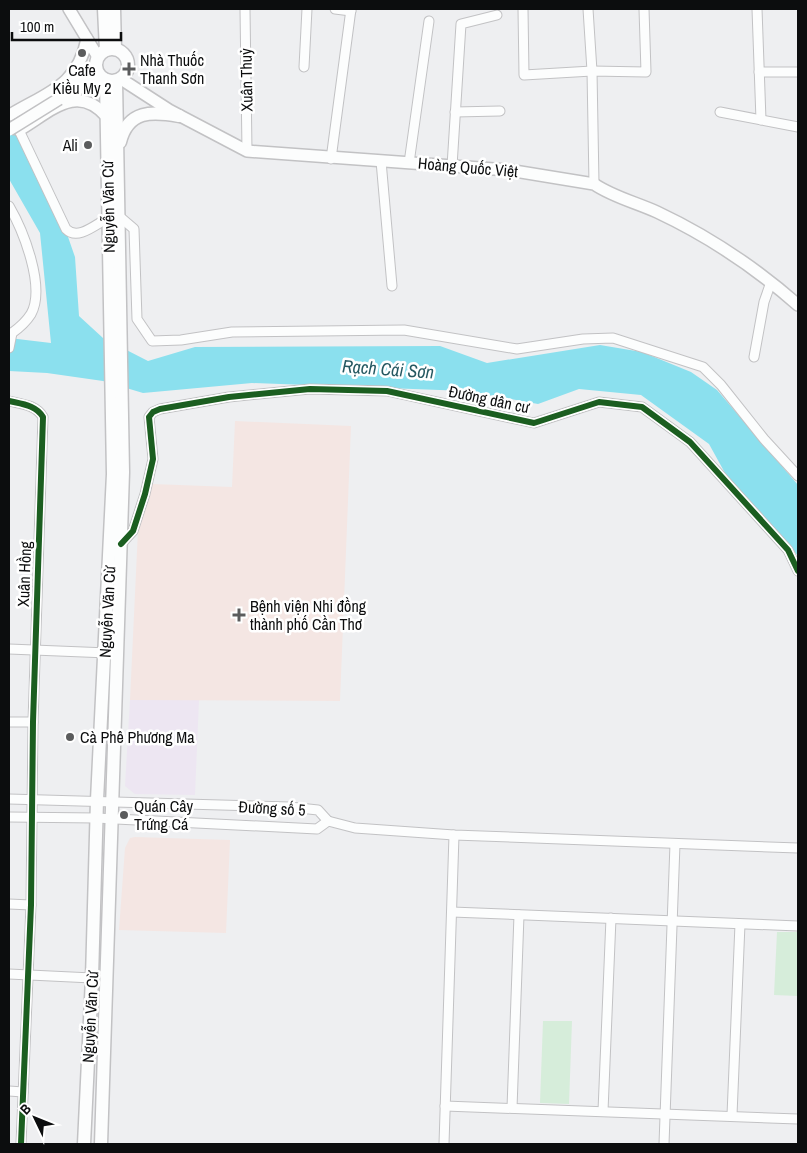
<svg xmlns="http://www.w3.org/2000/svg" width="807" height="1153" viewBox="0 0 807 1153" font-family="'Archivo Narrow',sans-serif">
  <style>
    .commercial { fill: #ede6f2 }
    .medical { fill: #f4e6e3 }
    .green { fill: #d6edda }
    .water { fill: #8be0ee }
    .lines { fill: none; stroke-linecap: round; stroke-linejoin: round }
    .minor-casing { stroke: #c2c2c4; stroke-width: 11 }
    .tertiary-casing { stroke: #c2c2c4; stroke-width: 14 }
    .secondary-casing { stroke: #c2c2c4; stroke-width: 15 }
    .minor { stroke: #fcfdfd; stroke-width: 9 }
    .tertiary { stroke: #fcfdfd; stroke-width: 11 }
    .secondary { stroke: #fcfdfd; stroke-width: 12 }
    .tertiary-bridge-casing { stroke: #c2c2c4; stroke-width: 14; stroke-linecap: butt }
    .tertiary-bridge { stroke: #fcfdfd; stroke-width: 11 }
    .cycleway-casing { stroke: #fff; stroke-width: 9 }
    .cycleway { stroke: #1b5e20; stroke-width: 6 }
    .poi-dot { fill: #5b5c5d; stroke: #fff; stroke-width: 2 }
    .labels { text-anchor: middle; dominant-baseline: central; stroke-width: 5; stroke-linejoin: round; paint-order: stroke }
    .poi-label { font-size: 16px; fill: #0c0d0e; stroke: #fff; text-anchor: start }
    .street-label { font-size: 16px; fill: #0c0d0e; stroke: #fff }
    .water-label { font-size: 18px; font-style: italic; fill: #255861; stroke: #fff }
  </style>
  <rect width="100%" height="100%" fill="#eeeff1"/>
  <path class="commercial" d="M 130,700 L 199,700 L 195,795 L 135,794 L 125,786 Z"/>
  <g class="medical">
    <path d="M 235,421 L 351,426 L 340,701 L 130,700 L 138,530 L 152,484 L 232,487 Z"/>
    <path d="M 135,837 L 230,840 L 226,933 L 119,930 L 125,848 L 130,838 Z"/>
  </g>
  <g class="green">
    <path d="M 777,932 L 798,932 L 798,996 L 774,995 Z"/>
    <path d="M 543,1021 L 572,1021 L 569,1104 L 540,1103 Z"/>
  </g>
  <path class="water" d="M 9,122 L 51,188 L 75,257 L 79,316 L 103,338 L 148,361 L 195,347 L 440,346 L 487,363 L 600,345 L 642,352 L 691,372 L 717,390 L 798,485 L 798,556 L 725,473 L 709,444 L 641,395 L 579,389 L 538,404 L 466,391 L 252,383 L 143,393 L 103,381 L 47,373 L 9,371 L 9,338 L 51,343 L 40,233 L 9,179 Z"/>
  <g class="lines">
    <defs>
      <g id="minor">
        <path d="M 245,9 L 247,151"/>
        <path d="M 335,9 L 351,11"/>
        <path d="M 523,9 L 524,75 L 592,71 L 646,72 L 644,9"/>
        <path d="M 588,9 L 592,71 L 594,184"/>
        <path d="M 757,9 L 761,120"/>
        <path d="M 304,67 L 307,9"/>
        <path d="M 759,72 L 798,72"/>
        <path d="M 455,112 L 500,111"/>
        <path d="M 720,112 L 798,127"/>
        <path d="M 17,126 L 66,229 C 78,241 96,224 108,218"/>
        <path d="M 331,159 L 351,9"/>
        <path d="M 381,161 L 392,286"/>
        <path d="M 409,163 L 429,21"/>
        <path d="M 452,166 L 461,24 L 497,15"/>
        <path d="M 9,206 C 23,230 46,287 31,314 C 26,322 19,328 12,333 L 9,333"/>
        <path d="M 120,217 L 134,229 L 137,319 L 152,341 L 181,340 L 232,332 L 404,330 L 517,349 L 583,339 L 613,338 L 703,367 L 721,385 L 764,439 L 798,476"/>
        <path d="M 9,348 L 12,333"/>
        <path d="M 754,357 L 764,302 L 771,282"/>
        <path d="M 9,401 C 22,404 36,405 43,417 L 33,722 L 31,905 L 21,1144"/>
        <path d="M 121,544 L 133,531 L 145,494 L 153,459 L 149,417 L 153,412 L 160,409 L 229,397 L 310,389 L 387,391 L 534,423 L 599,402 L 642,407 L 690,442 L 788,550 L 798,571"/>
        <path d="M 9,649 L 108,653"/>
        <path d="M 9,722 L 33,722"/>
        <path d="M 9,799 L 290,807 L 318,810 L 328,821"/>
        <path d="M 9,817 L 96,818 L 317,829 L 328,821"/>
        <path d="M 328,821 L 355,828 L 454,835 L 798,848"/>
        <path d="M 9,904 L 31,905"/>
        <path d="M 452,912 L 798,926"/>
        <path d="M 9,974 L 92,978"/>
        <path d="M 9,1091 L 23,1092"/>
        <path d="M 445,1106 L 798,1119"/>
        <path d="M 512,1108 L 519,915"/>
        <path d="M 603,1111 L 611,918"/>
        <path d="M 732,1115 L 740,924"/>
        <path d="M 444,1144 L 454,835"/>
        <path d="M 664,1144 L 675,844"/>
      </g>
      <g id="tertiary">
        <path d="M 69,9 L 98,57"/>
        <path d="M 121,79 L 169,110 L 247,151 L 508,170 L 594,184 C 613,197 635,202 657,212 C 708,236 756,268 798,305"/>
        <path d="M 69,86 L 96,68"/>
        <path d="M 61,98 L 101,77"/>
        <path d="M 10,115 C 48,92 77,87 87,39"/>
        <path d="M 19,130 C 50,112 77,82 107,117"/>
      </g>
      <g id="secondary">
        <path d="M 104,9 L 106,50"/>
        <path d="M 114,9 L 115,49"/>
        <circle cx="112" cy="65" r="16"/>
        <path d="M 120,142 C 128,110 152,111 179,116"/>
        <path d="M 84,1144 L 92,978 L 97,800 L 113,474 L 106,80"/>
        <path d="M 101,1144 L 123,472 L 116,81"/>
      </g>
    </defs>
    <use href="#minor" class="minor-casing"/>
    <use href="#tertiary" class="tertiary-casing"/>
    <use href="#secondary" class="secondary-casing"/>
    <use href="#minor" class="minor"/>
    <use href="#tertiary" class="tertiary"/>
    <use href="#secondary" class="secondary"/>
    <defs>
      <path id="tertiary-bridge" d="M 9,130 L 59,99"/>
    </defs>
    <use href="#tertiary-bridge" class="tertiary-bridge-casing"/>
    <use href="#tertiary-bridge" class="tertiary-bridge"/>
    <defs>
      <g id="cycleway">
        <path d="M 9,401 C 22,404 36,405 43,417 L 33,722 L 31,905 L 21,1144"/>
        <path d="M 121,544 L 133,531 L 145,494 L 153,459 L 149,417 L 153,412 L 160,409 L 229,397 L 310,389 L 387,391 L 534,423 L 599,402 L 642,407 L 690,442 L 788,550 L 798,571"/>
      </g>
    </defs>
    <use href="#cycleway" class="cycleway-casing"/>
    <use href="#cycleway" class="cycleway"/>
  </g>
  <g class="poi-dot">
    <circle cx="82" cy="53" r="5"/>
    <path d="M126.5 61.5h5v5h5v5h-5v5h-5v-5h-5v-5h5z"/>
    <circle cx="88" cy="145" r="5"/>
    <path d="M236.5 607.5h5v5h5v5h-5v5h-5v-5h-5v-5h5z"/>
    <circle cx="70" cy="737" r="5"/>
    <circle cx="124" cy="815" r="5"/>
  </g>
  <g class="labels">
    <g class="poi-label">
      <text x="140" y="60">Nhà Thuốc<tspan x="140" dy="18">Thanh Sơn</tspan></text>
      <text x="82" y="70" text-anchor="middle">Cafe<tspan x="82" dy="18">Kiều My 2</tspan></text>
      <text x="78" y="145" text-anchor="end">Ali</text>
      <text x="250" y="606">Bệnh viện Nhi đồng<tspan x="250" dy="18">thành phố Cần Thơ</tspan></text>
      <text x="80" y="737">Cà Phê Phương Ma</text>
      <text x="134" y="806">Quán Cây<tspan x="134" dy="18">Trứng Cá</tspan></text>
    </g>
    <g class="street-label">
      <text transform="translate(246 80) rotate(-91)">Xuân Thuỷ</text>
      <text transform="translate(468 167) rotate(5)">Hoàng Quốc Việt</text>
      <text transform="translate(108 207) rotate(-91)">Nguyễn Văn Cừ</text>
      <text transform="translate(489 399) rotate(12)">Đường dân cư</text>
      <text transform="translate(24 574) rotate(-88)">Xuân Hồng</text>
      <text transform="translate(107 612) rotate(-87)">Nguyễn Văn Cừ</text>
      <text transform="translate(272 808) rotate(3)">Đường số 5</text>
      <text transform="translate(90 1017) rotate(-87)">Nguyễn Văn Cừ</text>
    </g>
    <g class="water-label">
      <text transform="translate(388 369) rotate(4)">Rạch Cái Sơn</text>
    </g>
  </g>
  <rect width="807" height="1153" fill="none" stroke="#0c0d0e" stroke-width="20"/>
  <g transform="translate(35 1118) rotate(313)" stroke="#ffffff" stroke-width="4" paint-order="stroke">
  <path d="M0-4L9 19L0 12L-9 19Z" fill="#0c0d0e"/>
  <text y="-8" font-size="14" font-weight="bold" text-anchor="middle" fill="#0c0d0e">B</text>
  </g>
  <path d="M12 32v8h109v-8" fill="none" stroke="#0c0d0e" stroke-width="2.5"/>
  <text x="20" y="32" font-size="15" fill="#0c0d0e" stroke="#ffffff" stroke-width="4" paint-order="stroke">100 m</text>
</svg>
